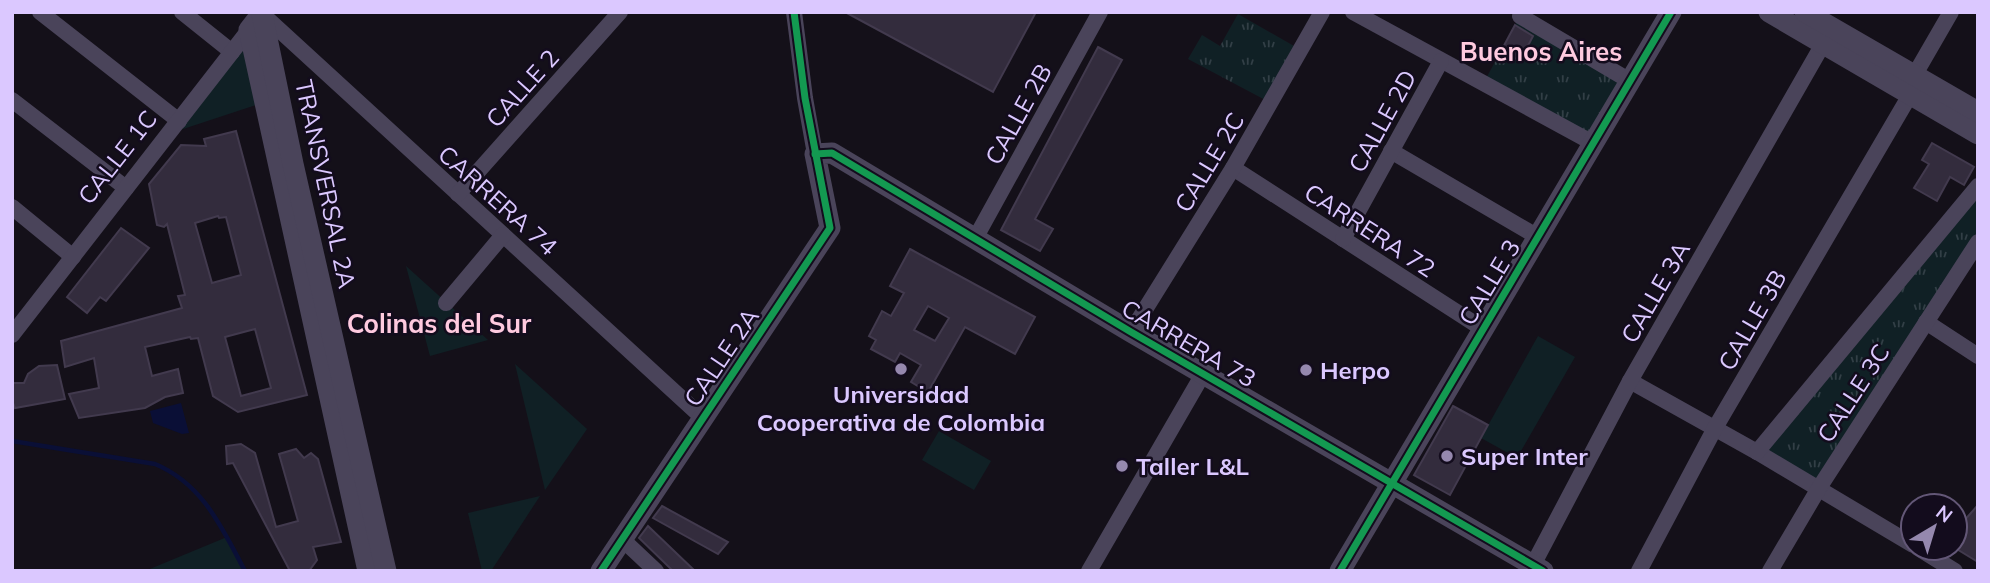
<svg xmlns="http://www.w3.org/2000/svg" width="1990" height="583" viewBox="0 0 1990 583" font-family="Mulish,sans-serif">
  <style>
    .grass { fill: #102025 }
    .park { fill: url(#park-tufts) }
    .water { fill: #0a0f36 }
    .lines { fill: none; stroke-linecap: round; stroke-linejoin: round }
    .stream { stroke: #0a0f36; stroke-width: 4.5 }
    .building { fill: #332c3d; stroke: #423a4e; stroke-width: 2; fill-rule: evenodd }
    .minor { stroke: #4a445a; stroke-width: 16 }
    .tertiary { stroke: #4a445a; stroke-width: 21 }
    .cycleway-casing { stroke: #130c1d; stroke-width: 11 }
    .cycleway { stroke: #139951; stroke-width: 7 }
    .poi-dot { fill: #9588ae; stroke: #130c1d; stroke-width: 2.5 }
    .labels { text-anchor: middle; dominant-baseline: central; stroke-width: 5; stroke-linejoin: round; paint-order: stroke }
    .street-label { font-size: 24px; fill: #dbc8ff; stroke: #130c1d }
    .poi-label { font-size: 24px; font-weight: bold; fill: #dbc8ff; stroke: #130c1d; text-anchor: start }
    .neighbourhood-label { font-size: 26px; font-weight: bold; fill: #ffcadf; stroke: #130c1d }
  </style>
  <defs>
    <pattern id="park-tufts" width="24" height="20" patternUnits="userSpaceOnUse" patternTransform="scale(1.75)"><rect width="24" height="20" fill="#102025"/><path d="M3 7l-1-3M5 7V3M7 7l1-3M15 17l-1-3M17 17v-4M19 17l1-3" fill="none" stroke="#323f46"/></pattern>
  </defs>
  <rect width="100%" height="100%" fill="#141019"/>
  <g class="grass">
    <path d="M 249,30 L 265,102 L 168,134 Z"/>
    <path d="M 406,266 L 488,340 L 430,356 Z"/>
    <path d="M 1538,336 L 1575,357 L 1517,458 L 1481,438 Z"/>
    <path d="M 515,364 L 587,429 L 545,490 Z"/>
    <path d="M 939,431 L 991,461 L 974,490 L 922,460 Z"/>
    <path d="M 540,496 L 491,571 L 482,571 L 468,513 Z"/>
    <path d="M 227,537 L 245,571 L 145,571 Z"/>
  </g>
  <g class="park">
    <path d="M 1238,14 L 1301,50 L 1271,103 L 1188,59 L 1202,35 L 1220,46 Z"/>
    <path d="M 1520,16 L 1630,81 L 1593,143 L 1483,84 Z"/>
    <path d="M 1978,186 L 1978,242 L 1819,488 L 1757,452 Z"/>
  </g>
  <path class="water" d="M 181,403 L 189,433 L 182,434 L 153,423 L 150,411 Z"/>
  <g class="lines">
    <path class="stream" d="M 12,441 L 155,464 C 203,484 222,528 245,571"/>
  </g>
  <g class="building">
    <path d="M 845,12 L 1036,12 L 993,92 Z"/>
    <path d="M 1515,25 L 1533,36 L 1520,61 L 1501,51 Z"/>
    <path d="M 1098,47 L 1122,60 L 1035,219 L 1053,229 L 1040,251 L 1001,230 Z"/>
    <path d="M 236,131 L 307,395 L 238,412 L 213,396 L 198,338 L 191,339 L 190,337 L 145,347 L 152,376 L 178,369 L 183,393 L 165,397 L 145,408 L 79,418 L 69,394 L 99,388 L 94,358 L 65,367 L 61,341 L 182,308 L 178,296 L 185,295 L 167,224 L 164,227 L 157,225 L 149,184 L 181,145 L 206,146 L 204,139 ZM 218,216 L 219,218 L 226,217 L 241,275 L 212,283 L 195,223 ZM 255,329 L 271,388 L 241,396 L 225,337 Z"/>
    <path d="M 1932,143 L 1974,167 L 1964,185 L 1950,177 L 1937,201 L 1914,188 L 1929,164 L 1922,160 Z"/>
    <path d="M 121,228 L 149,248 L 106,301 L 100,297 L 87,313 L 67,297 Z"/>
    <path d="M 910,249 L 1035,317 L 1015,354 L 965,327 L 928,392 L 911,382 L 921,365 L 900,353 L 895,362 L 871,349 L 876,340 L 869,336 L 882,311 L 891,316 L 904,293 L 890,286 ZM 928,306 L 949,318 L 935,341 L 914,330 Z"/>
    <path d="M 57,365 L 65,399 L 15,408 L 12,400 L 12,383 L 24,383 L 28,374 L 39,366 Z"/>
    <path d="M 1453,406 L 1488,425 L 1450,495 L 1414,475 Z"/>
    <path d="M 241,444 L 255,453 L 276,527 L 298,521 L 279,454 L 296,449 L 304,458 L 311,453 L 318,459 L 341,542 L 313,547 L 317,560 L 309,571 L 290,571 L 233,463 L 227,464 L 226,446 Z"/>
    <path d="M 1978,505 L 1978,562 L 1955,548 L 1955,531 Z"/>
    <path d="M 662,506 L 728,542 L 718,554 L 653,518 Z"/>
    <path d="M 648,526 L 695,571 L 673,571 L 639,538 Z"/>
  </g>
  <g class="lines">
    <g class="minor">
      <path d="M 40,12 L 179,121"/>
      <path d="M 182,12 L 232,52"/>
      <path d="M 794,12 L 805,98 L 815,154"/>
      <path d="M 1353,12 L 1593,143"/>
      <path d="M 262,14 L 703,418"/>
      <path d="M 1520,16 L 1630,81"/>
      <path d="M 1914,76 L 1951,12"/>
      <path d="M 12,100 L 126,188"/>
      <path d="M 1391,151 L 1538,237"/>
      <path d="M 1233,168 L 1483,329"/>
      <path d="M 458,194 L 620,12"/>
      <path d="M 12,207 L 73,257"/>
      <path d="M 976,237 L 1100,12"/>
      <path d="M 1343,239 L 1441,61"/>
      <path d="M 446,303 L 503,235"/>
      <path d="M 1926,322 L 1978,356"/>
      <path d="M 1131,332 L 1233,168 L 1322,12"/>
      <path d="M 12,335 L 249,30"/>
      <path d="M 1630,381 L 1757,452 L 1913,545"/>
      <path d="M 1757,452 L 1978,186"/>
      <path d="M 622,539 L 656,571"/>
      <path d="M 1918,548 L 1955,571"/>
      <path d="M 1533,565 L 1630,381 L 1823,44"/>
      <path d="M 1089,571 L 1203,374"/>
      <path d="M 1639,571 L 1715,428 L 1910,95"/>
      <path d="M 1770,571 L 1819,488 L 1978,242"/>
    </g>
    <g class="tertiary">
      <path d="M 263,12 L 249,30 L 368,571"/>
      <path d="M 1769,12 L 1978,134"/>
      <path d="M 1805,12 L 1978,112"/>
      <path d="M 262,14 L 293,164 L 386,571"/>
      <path d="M 601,571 L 830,228 L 815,154 L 832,153 L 1131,332 L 1543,571"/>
      <path d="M 1340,571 L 1671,12"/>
    </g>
    <defs>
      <g id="cycleway">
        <path d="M 815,154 L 832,153 L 1131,332 L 1543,571"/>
        <path d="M 601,571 L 830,228 L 805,98 L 794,12"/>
        <path d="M 1340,571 L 1671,12"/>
      </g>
    </defs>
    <use href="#cycleway" class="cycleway-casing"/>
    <use href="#cycleway" class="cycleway"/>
  </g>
  <g class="poi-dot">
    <circle cx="901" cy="369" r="7"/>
    <circle cx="1306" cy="370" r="7"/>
    <circle cx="1447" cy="456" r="7"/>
    <circle cx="1122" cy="466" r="7"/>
  </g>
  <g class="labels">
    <g class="street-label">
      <text transform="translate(522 88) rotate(-48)">CALLE 2</text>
      <text transform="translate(1018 114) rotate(-61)">CALLE 2B</text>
      <text transform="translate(1382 121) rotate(-61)">CALLE 2D</text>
      <text transform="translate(117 157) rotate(-52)">CALLE 1C</text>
      <text transform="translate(1209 162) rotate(-59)">CALLE 2C</text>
      <text transform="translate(326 184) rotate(78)">TRANSVERSAL 2A</text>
      <text transform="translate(498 200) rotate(42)">CARRERA 74</text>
      <text transform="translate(1370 230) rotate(33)">CARRERA 72</text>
      <text transform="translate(1489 282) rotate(-59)">CALLE 3</text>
      <text transform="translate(1655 292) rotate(-60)">CALLE 3A</text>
      <text transform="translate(1752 320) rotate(-60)">CALLE 3B</text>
      <text transform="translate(1189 343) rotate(30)">CARRERA 73</text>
      <text transform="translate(721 357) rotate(-56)">CALLE 2A</text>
      <text transform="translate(1853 393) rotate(-57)">CALLE 3C</text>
    </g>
    <g class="poi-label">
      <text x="1320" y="370">Herpo</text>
      <text x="901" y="394" text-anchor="middle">Universidad<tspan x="901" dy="28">Cooperativa de Colombia</tspan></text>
      <text x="1461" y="456">Super Inter</text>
      <text x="1136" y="466">Taller L&amp;L</text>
    </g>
    <g class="neighbourhood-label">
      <text x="1541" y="51">Buenos Aires</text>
      <text x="439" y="323">Colinas del Sur</text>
    </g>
  </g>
  <rect width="1990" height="583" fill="none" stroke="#dbc8ff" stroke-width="28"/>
  <g transform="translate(1934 527) rotate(38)"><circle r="33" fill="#130c1d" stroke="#635777" stroke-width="2"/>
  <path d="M0-5L12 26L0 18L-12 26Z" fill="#9588ae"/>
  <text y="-10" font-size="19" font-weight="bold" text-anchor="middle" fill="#dbc8ff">N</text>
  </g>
</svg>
